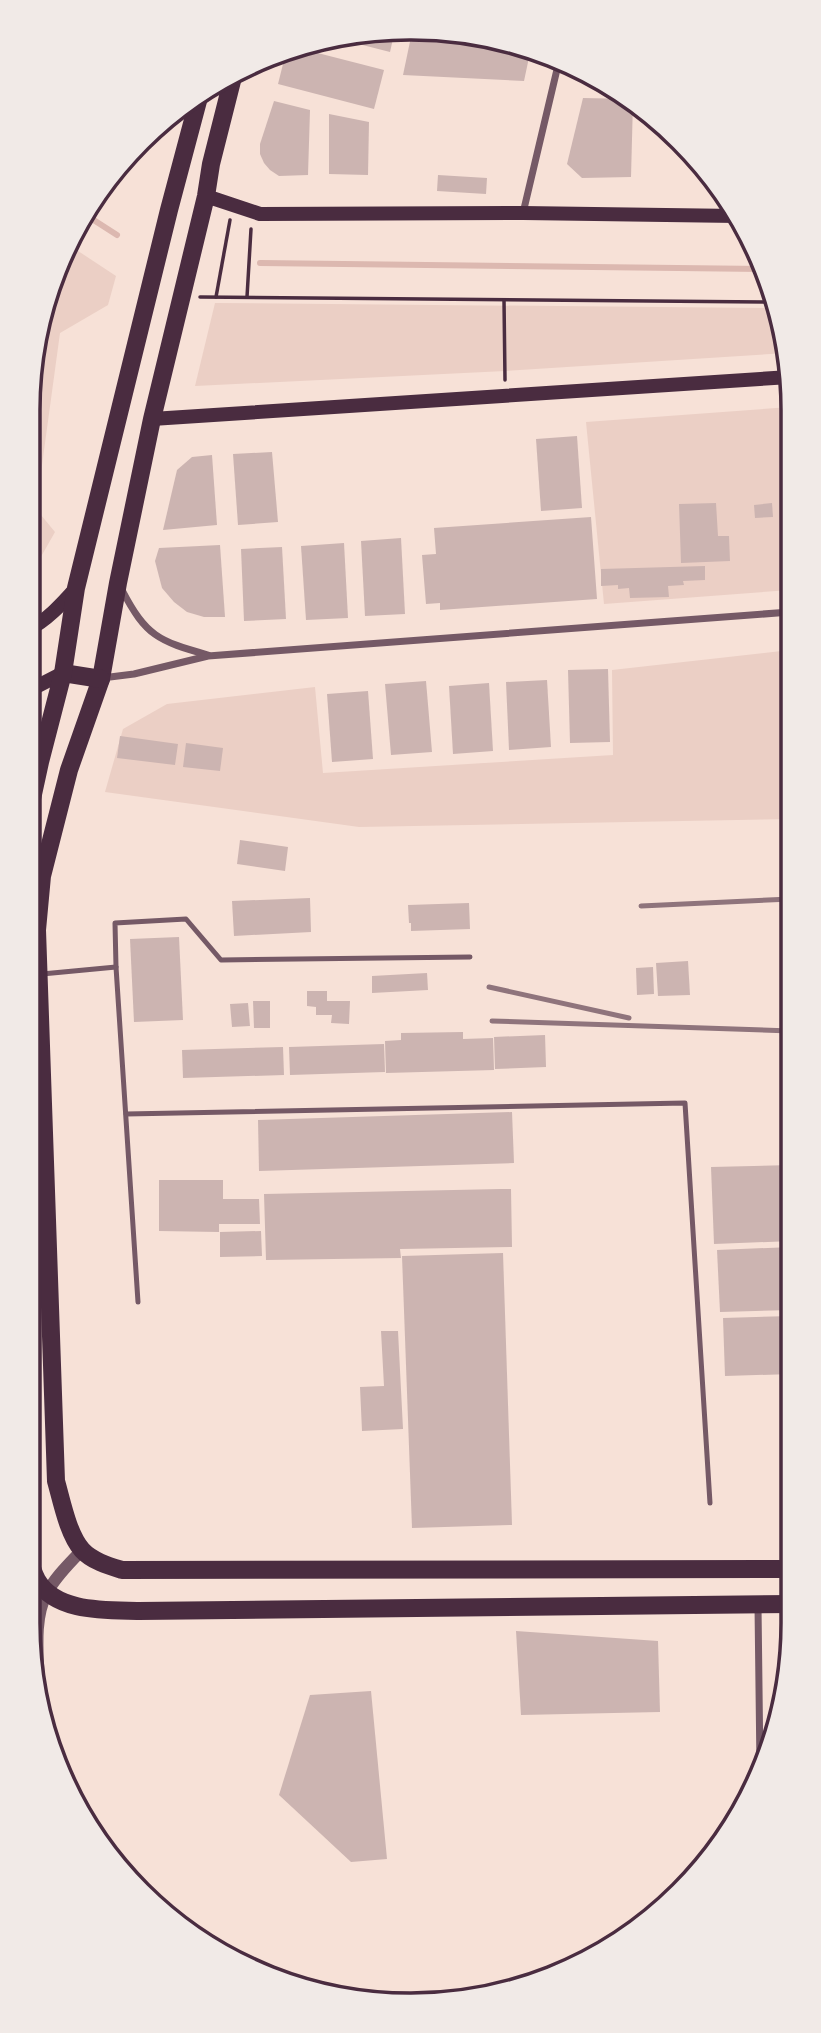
<svg xmlns="http://www.w3.org/2000/svg" width="821" height="2033" viewBox="0 0 821 2033" font-family="'PT Serif',serif">
  <style>
    .green { fill: #ebcfc5 }
    .lines { fill: none; stroke-linecap: round; stroke-linejoin: round }
    .stream { stroke: #dcb8b0; stroke-width: 6 }
    .building { fill: #ccb4b1 }
    .path { stroke: #4a2c40; stroke-width: 3.5 }
    .service { stroke: #755966; stroke-width: 5 }
    .minor { stroke: #755966; stroke-width: 7 }
    .tertiary { stroke: #755966; stroke-width: 12 }
    .secondary { stroke: #4a2c40; stroke-width: 14 }
    .primary { stroke: #4a2c40; stroke-width: 18 }
    .rail { stroke: #8f747c; stroke-width: 5 }
    .rim { fill: none; stroke: #4a2c40; stroke-width: 3.5 }
  </style>
  <rect width="100%" height="100%" fill="#f7e1d7"/>
  <g class="green">
    <path d="M 72,247 L 116,276 L 108,305 L 60,333 L 36,509 L 55,532 L 34,569 L 28,575 L 28,410 L 48,288 Z"/>
    <path d="M 215,303 L 774,308 L 787,353 L 505,371 L 195,386 Z"/>
    <path d="M 790,407 L 790,590 L 604,604 L 586,422 Z"/>
    <path d="M 790,650 L 791,819 L 359,827 L 105,792 L 123,729 L 167,704 L 315,687 L 323,773 L 613,755 L 612,670 Z"/>
  </g>
  <g class="lines">
    <g class="stream">
      <path d="M 89,217 L 117,235"/>
      <path d="M 260,263 L 762,269"/>
    </g>
  </g>
  <g class="building">
    <path d="M 385,29 L 395,30 L 390,52 L 343,40 Z"/>
    <path d="M 412,32 L 531,48 L 524,81 L 403,75 Z"/>
    <path d="M 306,50 L 384,70 L 374,109 L 278,84 L 285,56 Z"/>
    <path d="M 583,98 L 631,99 L 633,101 L 631,177 L 582,178 L 567,164 Z"/>
    <path d="M 274,101 L 310,110 L 308,175 L 279,176 L 270,170 L 264,163 L 260,154 L 260,144 Z"/>
    <path d="M 329,114 L 369,122 L 368,175 L 329,174 Z"/>
    <path d="M 438,175 L 487,178 L 486,194 L 437,191 Z"/>
    <path d="M 577,436 L 582,508 L 541,511 L 536,439 Z"/>
    <path d="M 272,452 L 278,522 L 238,525 L 233,454 Z"/>
    <path d="M 212,455 L 217,525 L 163,530 L 177,470 L 192,457 Z"/>
    <path d="M 716,503 L 718,536 L 729,536 L 730,561 L 681,563 L 679,504 Z"/>
    <path d="M 772,503 L 773,517 L 755,518 L 754,505 Z"/>
    <path d="M 591,517 L 597,599 L 440,610 L 440,603 L 426,604 L 422,555 L 436,554 L 434,528 Z"/>
    <path d="M 401,538 L 405,614 L 365,616 L 361,541 Z"/>
    <path d="M 344,543 L 348,618 L 306,620 L 301,546 Z"/>
    <path d="M 220,545 L 225,617 L 204,617 L 187,612 L 174,602 L 162,588 L 155,561 L 159,548 Z"/>
    <path d="M 282,547 L 286,619 L 244,621 L 241,549 Z"/>
    <path d="M 705,566 L 705,580 L 683,581 L 684,585 L 668,586 L 669,597 L 630,598 L 629,588 L 618,589 L 618,585 L 601,586 L 601,569 Z"/>
    <path d="M 608,669 L 610,742 L 570,743 L 568,670 Z"/>
    <path d="M 547,680 L 551,747 L 509,750 L 506,682 Z"/>
    <path d="M 426,681 L 432,752 L 391,755 L 385,684 Z"/>
    <path d="M 489,683 L 493,751 L 453,754 L 449,686 Z"/>
    <path d="M 368,691 L 373,759 L 332,762 L 327,694 Z"/>
    <path d="M 120,736 L 178,744 L 175,765 L 117,758 Z"/>
    <path d="M 186,743 L 223,748 L 220,771 L 183,767 Z"/>
    <path d="M 240,840 L 288,847 L 285,871 L 237,864 Z"/>
    <path d="M 310,898 L 311,932 L 234,936 L 232,901 Z"/>
    <path d="M 469,903 L 470,929 L 411,931 L 411,923 L 409,923 L 408,905 Z"/>
    <path d="M 179,937 L 183,1020 L 134,1022 L 130,939 Z"/>
    <path d="M 688,961 L 690,995 L 658,996 L 656,963 Z"/>
    <path d="M 653,967 L 654,994 L 637,995 L 636,968 Z"/>
    <path d="M 427,973 L 428,990 L 372,993 L 372,976 Z"/>
    <path d="M 307,991 L 327,991 L 327,1001 L 350,1001 L 349,1024 L 331,1023 L 332,1015 L 316,1015 L 316,1007 L 307,1006 Z"/>
    <path d="M 253,1001 L 270,1001 L 270,1028 L 254,1028 Z"/>
    <path d="M 248,1003 L 250,1026 L 232,1027 L 230,1004 Z"/>
    <path d="M 463,1032 L 463,1039 L 493,1038 L 494,1070 L 386,1073 L 385,1041 L 401,1040 L 401,1033 Z"/>
    <path d="M 545,1035 L 546,1067 L 495,1069 L 494,1037 Z"/>
    <path d="M 384,1044 L 385,1072 L 290,1075 L 289,1047 Z"/>
    <path d="M 283,1047 L 284,1075 L 183,1078 L 182,1050 Z"/>
    <path d="M 512,1112 L 514,1163 L 259,1171 L 258,1120 Z"/>
    <path d="M 792,1165 L 792,1241 L 714,1244 L 711,1167 Z"/>
    <path d="M 159,1180 L 223,1180 L 223,1199 L 259,1199 L 260,1224 L 219,1224 L 219,1232 L 159,1231 Z"/>
    <path d="M 501,1189 L 511,1189 L 512,1247 L 400,1249 L 401,1258 L 266,1260 L 264,1194 Z"/>
    <path d="M 261,1231 L 262,1256 L 220,1257 L 220,1232 Z"/>
    <path d="M 792,1247 L 792,1310 L 720,1312 L 717,1250 Z"/>
    <path d="M 503,1253 L 512,1525 L 412,1528 L 402,1256 Z"/>
    <path d="M 792,1316 L 792,1374 L 725,1376 L 723,1318 Z"/>
    <path d="M 381,1331 L 398,1331 L 403,1429 L 362,1431 L 360,1387 L 384,1386 Z"/>
    <path d="M 516,1631 L 658,1641 L 660,1712 L 521,1715 Z"/>
    <path d="M 371,1691 L 387,1859 L 351,1862 L 279,1795 L 310,1695 Z"/>
  </g>
  <g class="lines">
    <g class="path">
      <path d="M 200,297 L 772,302"/>
      <path d="M 216,297 L 230,220"/>
      <path d="M 247,297 L 251,229"/>
      <path d="M 504,300 L 505,380"/>
      <path d="M 43,321 L 44,321"/>
    </g>
    <g class="service">
      <path d="M 42,974 L 116,967"/>
      <path d="M 126,1114 L 685,1103 L 710,1503"/>
      <path d="M 138,1302 L 116,967 L 115,923 L 186,919 L 221,960 L 470,957"/>
    </g>
    <g class="minor">
      <path d="M 523,213 L 559,61"/>
      <path d="M 122,590 C 146,636 158,641 208,655"/>
      <path d="M 102,678 L 134,674 L 208,656 L 790,612"/>
      <path d="M 758,1606 L 760,1769"/>
    </g>
    <path class="tertiary" d="M 39,1691 C 39,1660 32,1621 47,1593 C 55,1577 70,1563 82,1550"/>
    <g class="secondary">
      <path d="M 206,196 L 260,214 L 523,213 L 737,216"/>
      <path d="M 152,419 L 790,377"/>
      <path d="M 28,630 C 47,620 61,605 76,588"/>
      <path d="M 28,691 L 63,673"/>
      <path d="M 28,740 L 40,762"/>
    </g>
    <g class="primary">
      <path d="M 234,73 L 211,164 L 206,196 L 152,419 L 118,583 L 101,679 L 69,770 L 42,876 L 37,930 L 56,1481 C 62,1502 68,1534 82,1550 C 92,1561 109,1566 122,1570 L 793,1569"/>
      <path d="M 63,673 L 101,679"/>
      <path d="M 28,817 L 40,762 L 63,673 L 76,588 L 169,210 L 198,101"/>
      <path d="M 28,1554 C 30,1562 33,1573 37,1580 C 56,1613 107,1610 139,1611 L 793,1604"/>
    </g>
    <g class="rail">
      <path d="M 641,906 L 791,899"/>
      <path d="M 489,987 L 629,1018"/>
      <path d="M 492,1021 L 791,1031"/>
    </g>
  </g>
  <path d="M0 0H821V2033H0ZM410 40H411A370 370 0 0 1 781 410V1623A370 370 0 0 1 411 1993H410A370 370 0 0 1 40 1623V410A370 370 0 0 1 410 40Z" fill="#f1eae7" fill-rule="evenodd"/>
  <path class="rim" d="M410 40H411A370 370 0 0 1 781 410V1623A370 370 0 0 1 411 1993H410A370 370 0 0 1 40 1623V410A370 370 0 0 1 410 40Z"/>
</svg>
